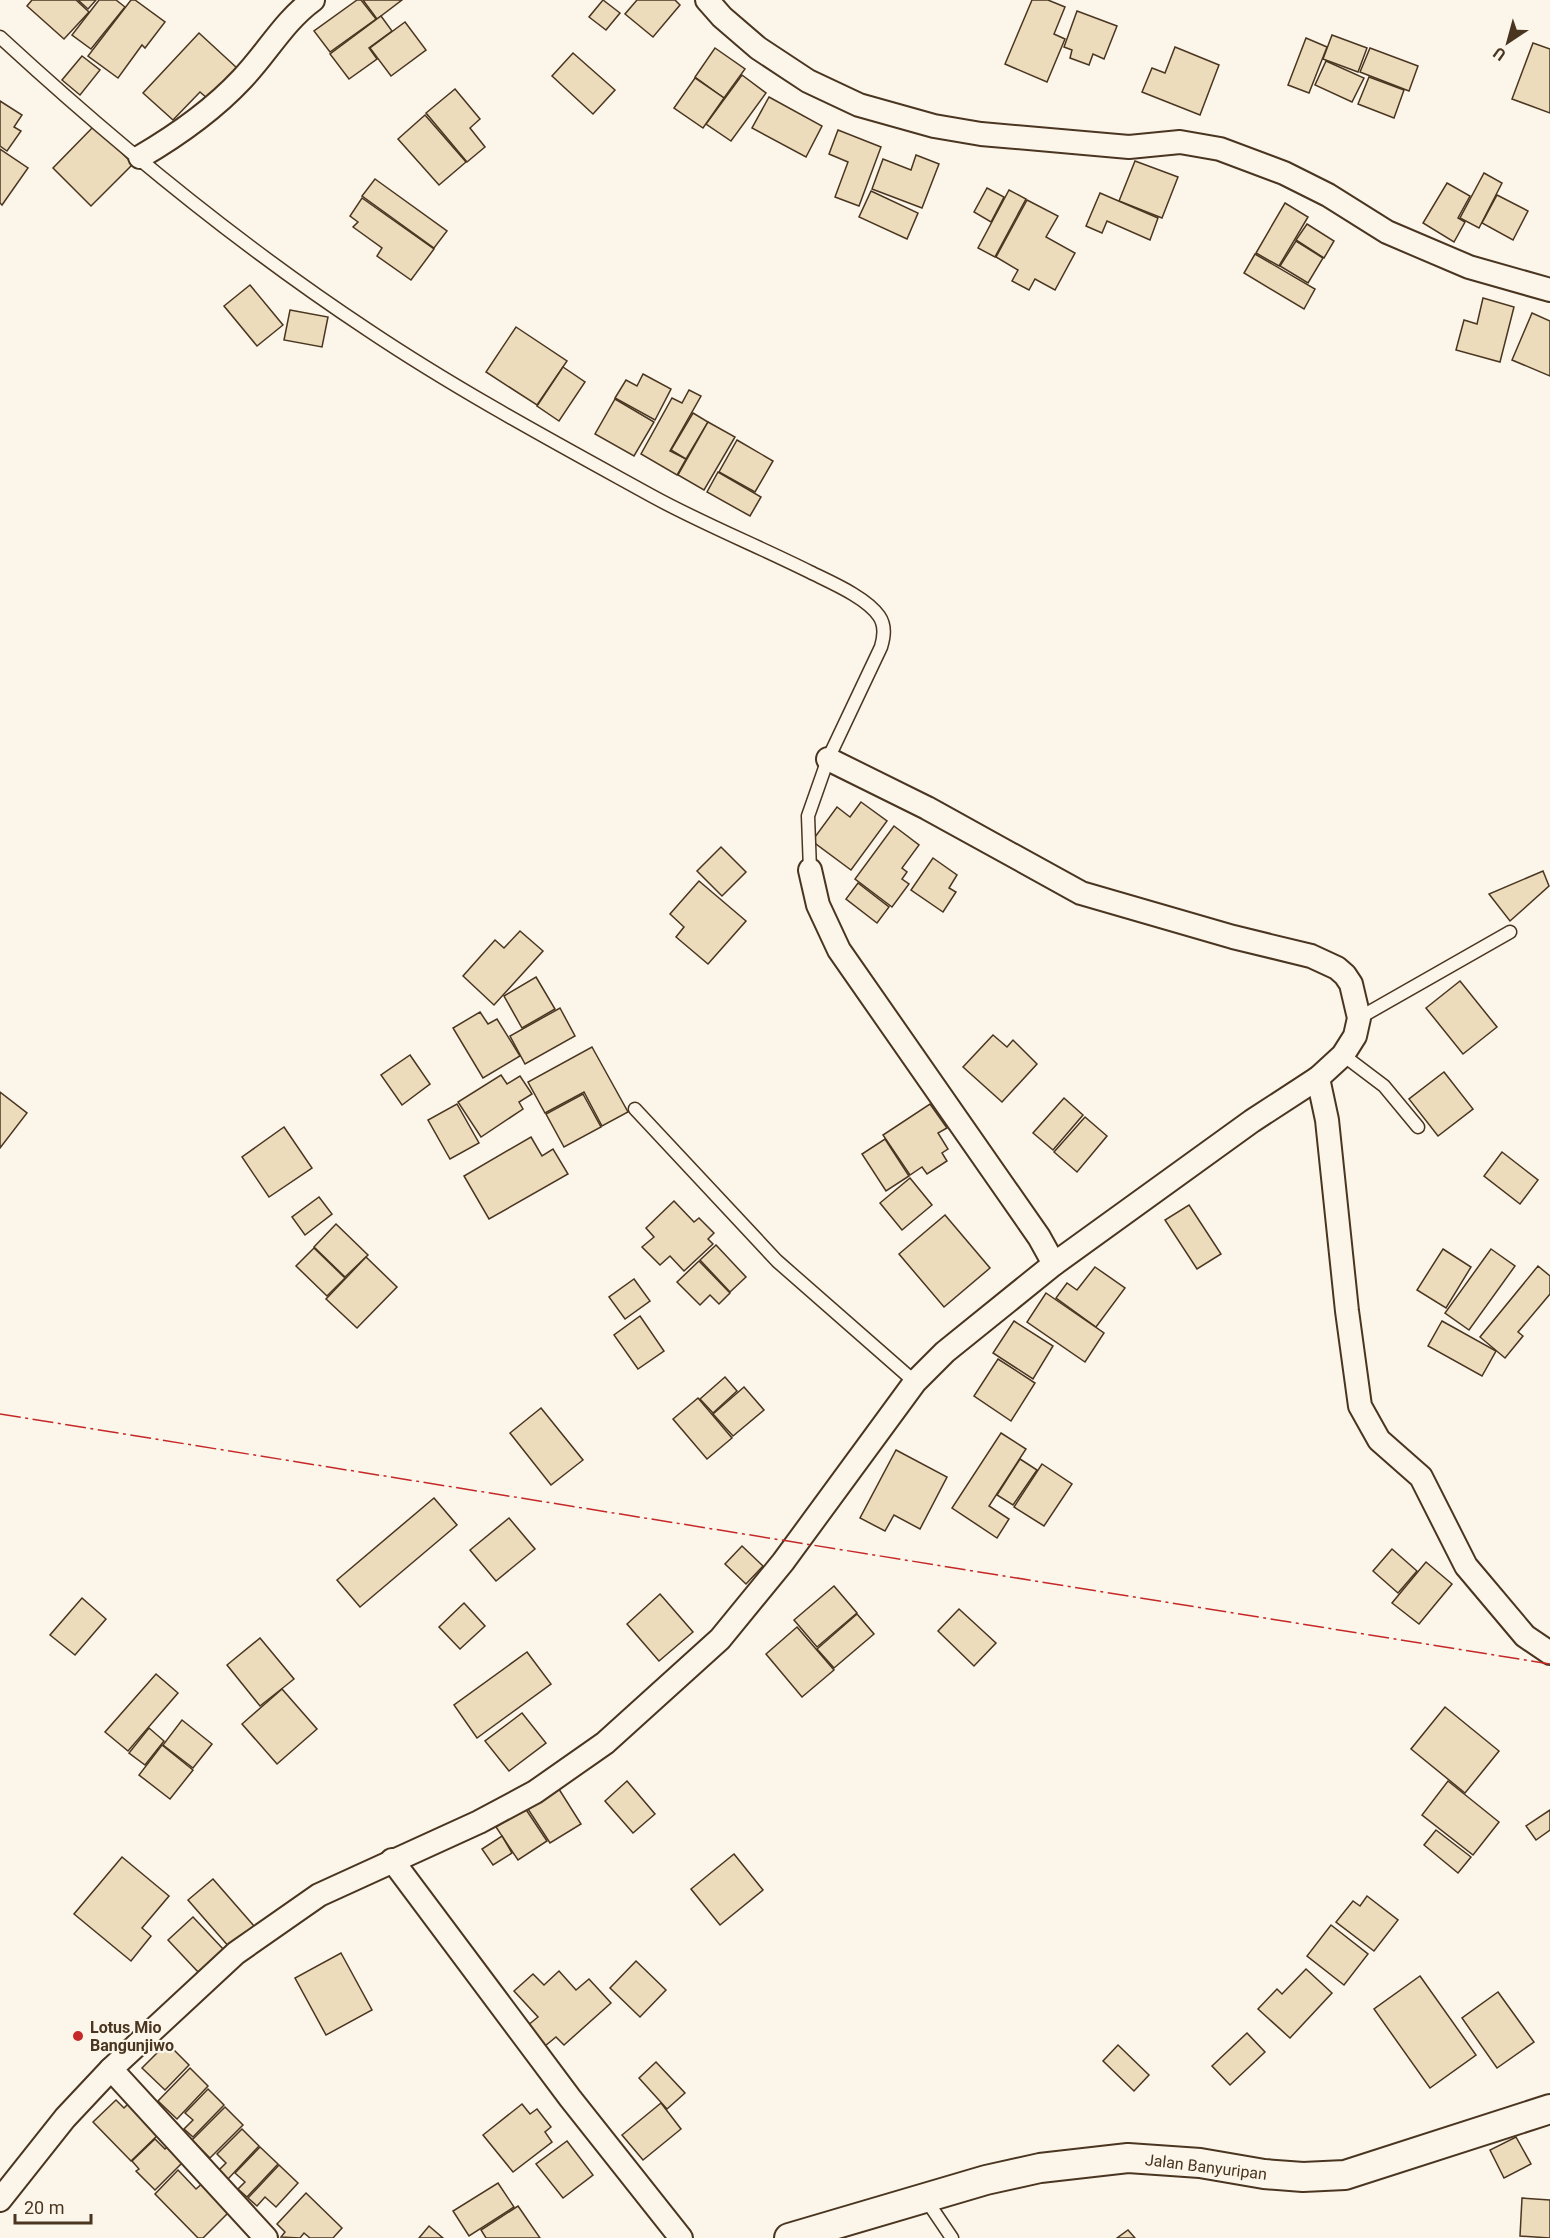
<svg xmlns="http://www.w3.org/2000/svg" width="1550" height="2238" viewBox="0 0 1550 2238" font-family="Roboto,sans-serif">
  <style>
    .building { fill: #ecdcbc; stroke: #4a3520; stroke-width: 1.5 }
    .lines { fill: none; stroke-linecap: round; stroke-linejoin: round }
    .service-casing { stroke: #4a3520; stroke-width: 15 }
    .minor-casing { stroke: #4a3520; stroke-width: 26 }
    .tertiary-casing { stroke: #4a3520; stroke-width: 32 }
    .service { stroke: #fbf6e9; stroke-width: 12 }
    .minor { stroke: #fbf6e9; stroke-width: 22 }
    .tertiary { stroke: #fbf6e9; stroke-width: 28 }
    .power { stroke: #c62828; stroke-width: 1.5; stroke-dasharray: 21 4.5 3 4.5; stroke-linecap: butt }
    .poi-dot { fill: #c62828; stroke: #fbf6e9; stroke-width: 2 }
    .labels { text-anchor: middle; dominant-baseline: central; stroke-width: 4.5; stroke-linejoin: round; paint-order: stroke }
    .poi-label { font-size: 16px; font-weight: bold; fill: #4a3520; stroke: #fbf6e9; text-anchor: start }
    .street-label { font-size: 16px; fill: #4a3520; stroke: #fbf6e9 }
  </style>
  <rect width="100%" height="100%" fill="#fbf6e9"/>
  <g class="building">
    <path d="M 32,0 L 76,0 L 89,12 L 64,39 L 27,6 Z"/>
    <path d="M 78,0 L 96,0 L 88,9 Z"/>
    <path d="M 99,0 L 116,0 L 125,7 L 91,49 L 72,35 Z"/>
    <path d="M 131,0 L 135,0 L 165,22 L 145,48 L 142,45 L 118,78 L 88,56 Z"/>
    <path d="M 357,0 L 361,0 L 376,19 L 330,52 L 314,31 Z"/>
    <path d="M 363,0 L 402,0 L 377,19 Z"/>
    <path d="M 603,0 L 620,13 L 606,30 L 589,17 Z"/>
    <path d="M 637,0 L 675,0 L 680,5 L 653,37 L 625,14 Z"/>
    <path d="M 1032,0 L 1048,0 L 1065,7 L 1054,34 L 1065,39 L 1047,82 L 1005,64 Z"/>
    <path d="M 1077,11 L 1117,26 L 1104,59 L 1093,54 L 1089,65 L 1070,58 L 1072,50 L 1064,47 Z"/>
    <path d="M 381,16 L 392,31 L 369,48 L 377,59 L 349,79 L 330,54 Z"/>
    <path d="M 405,22 L 426,50 L 391,76 L 370,48 Z"/>
    <path d="M 199,33 L 237,68 L 208,99 L 200,92 L 173,120 L 143,93 Z"/>
    <path d="M 1332,35 L 1367,48 L 1358,72 L 1323,59 Z"/>
    <path d="M 1306,38 L 1327,47 L 1309,93 L 1288,85 Z"/>
    <path d="M 1533,43 L 1550,49 L 1550,113 L 1512,99 Z"/>
    <path d="M 1175,47 L 1219,65 L 1200,115 L 1142,92 L 1152,68 L 1165,73 Z"/>
    <path d="M 715,48 L 745,69 L 724,98 L 695,77 Z"/>
    <path d="M 1370,48 L 1418,66 L 1409,91 L 1360,72 Z"/>
    <path d="M 573,53 L 615,90 L 593,114 L 552,76 Z"/>
    <path d="M 82,56 L 100,70 L 80,95 L 62,80 Z"/>
    <path d="M 1326,61 L 1364,78 L 1352,102 L 1315,85 Z"/>
    <path d="M 742,75 L 766,93 L 731,141 L 706,124 Z"/>
    <path d="M 1369,77 L 1404,90 L 1394,118 L 1358,104 Z"/>
    <path d="M 695,78 L 724,98 L 703,128 L 674,108 Z"/>
    <path d="M 455,89 L 480,119 L 470,128 L 485,147 L 467,162 L 426,113 Z"/>
    <path d="M 769,97 L 822,126 L 806,157 L 752,128 Z"/>
    <path d="M 0,101 L 22,115 L 14,127 L 21,131 L 7,151 L 0,146 Z"/>
    <path d="M 425,115 L 466,162 L 439,185 L 398,139 Z"/>
    <path d="M 94,126 L 133,164 L 91,206 L 53,168 Z"/>
    <path d="M 838,130 L 881,147 L 859,206 L 835,197 L 848,162 L 829,154 Z"/>
    <path d="M 0,149 L 28,168 L 2,205 L 0,203 Z"/>
    <path d="M 916,155 L 939,164 L 922,208 L 872,189 L 883,159 L 911,170 Z"/>
    <path d="M 1135,161 L 1178,177 L 1162,218 L 1119,201 Z"/>
    <path d="M 1484,173 L 1502,183 L 1479,228 L 1460,218 Z"/>
    <path d="M 375,179 L 447,231 L 434,248 L 362,196 Z"/>
    <path d="M 1447,183 L 1470,196 L 1458,218 L 1465,222 L 1454,242 L 1423,223 Z"/>
    <path d="M 987,188 L 1004,197 L 991,222 L 974,212 Z"/>
    <path d="M 1009,190 L 1026,199 L 995,257 L 978,248 Z"/>
    <path d="M 871,191 L 918,213 L 907,239 L 859,217 Z"/>
    <path d="M 1100,193 L 1158,218 L 1150,240 L 1107,221 L 1102,233 L 1086,226 Z"/>
    <path d="M 1497,195 L 1528,211 L 1513,240 L 1482,223 Z"/>
    <path d="M 362,198 L 434,249 L 411,280 L 377,256 L 382,248 L 353,227 L 358,222 L 350,216 Z"/>
    <path d="M 1027,200 L 1058,216 L 1046,237 L 1075,253 L 1055,290 L 1035,279 L 1029,290 L 1012,281 L 1018,270 L 996,257 Z"/>
    <path d="M 1285,203 L 1308,217 L 1279,266 L 1256,253 Z"/>
    <path d="M 1307,224 L 1334,241 L 1324,258 L 1296,240 Z"/>
    <path d="M 1296,241 L 1323,258 L 1308,283 L 1280,266 Z"/>
    <path d="M 1255,254 L 1315,289 L 1304,309 L 1244,273 Z"/>
    <path d="M 250,285 L 283,325 L 257,346 L 224,306 Z"/>
    <path d="M 1483,298 L 1514,307 L 1500,362 L 1456,350 L 1464,320 L 1477,324 Z"/>
    <path d="M 290,310 L 328,317 L 322,347 L 284,340 Z"/>
    <path d="M 1532,313 L 1550,321 L 1550,376 L 1512,360 Z"/>
    <path d="M 516,327 L 567,361 L 537,405 L 486,372 Z"/>
    <path d="M 563,367 L 585,382 L 559,421 L 537,406 Z"/>
    <path d="M 643,374 L 671,389 L 655,420 L 615,398 L 626,380 L 637,386 Z"/>
    <path d="M 689,390 L 701,396 L 670,451 L 686,459 L 677,475 L 641,454 L 672,398 L 682,403 Z"/>
    <path d="M 615,399 L 654,422 L 634,456 L 595,434 Z"/>
    <path d="M 693,413 L 708,422 L 686,459 L 671,450 Z"/>
    <path d="M 708,422 L 735,437 L 704,490 L 678,475 Z"/>
    <path d="M 737,440 L 773,461 L 755,492 L 719,472 Z"/>
    <path d="M 718,472 L 761,497 L 750,516 L 707,492 Z"/>
    <path d="M 861,802 L 887,821 L 851,870 L 812,841 L 837,807 L 850,817 Z"/>
    <path d="M 894,826 L 919,845 L 902,868 L 907,872 L 902,879 L 909,884 L 892,907 L 855,879 Z"/>
    <path d="M 721,847 L 746,872 L 722,896 L 697,871 Z"/>
    <path d="M 933,858 L 957,875 L 949,888 L 956,892 L 943,912 L 911,890 Z"/>
    <path d="M 1543,871 L 1549,886 L 1510,921 L 1489,894 Z"/>
    <path d="M 699,881 L 746,921 L 708,964 L 676,937 L 684,927 L 670,914 Z"/>
    <path d="M 858,883 L 889,907 L 877,923 L 846,899 Z"/>
    <path d="M 520,931 L 543,951 L 494,1005 L 463,976 L 495,940 L 504,948 Z"/>
    <path d="M 536,977 L 555,1009 L 522,1028 L 504,996 Z"/>
    <path d="M 1460,981 L 1497,1027 L 1463,1054 L 1426,1008 Z"/>
    <path d="M 560,1008 L 575,1036 L 525,1064 L 510,1036 Z"/>
    <path d="M 480,1012 L 488,1024 L 497,1019 L 520,1056 L 483,1078 L 453,1028 Z"/>
    <path d="M 993,1035 L 1007,1047 L 1013,1040 L 1037,1064 L 1002,1102 L 963,1067 Z"/>
    <path d="M 592,1047 L 628,1112 L 602,1126 L 584,1092 L 545,1113 L 528,1082 Z"/>
    <path d="M 410,1055 L 430,1084 L 402,1105 L 381,1075 Z"/>
    <path d="M 1444,1072 L 1473,1109 L 1438,1136 L 1409,1099 Z"/>
    <path d="M 501,1075 L 507,1084 L 520,1076 L 532,1094 L 519,1102 L 523,1109 L 481,1137 L 458,1102 Z"/>
    <path d="M 0,1092 L 27,1113 L 0,1148 Z"/>
    <path d="M 583,1094 L 601,1127 L 564,1147 L 546,1114 Z"/>
    <path d="M 1064,1098 L 1083,1115 L 1053,1150 L 1033,1133 Z"/>
    <path d="M 457,1104 L 479,1143 L 450,1159 L 428,1120 Z"/>
    <path d="M 930,1104 L 947,1128 L 938,1133 L 948,1149 L 942,1153 L 947,1161 L 927,1174 L 922,1167 L 910,1175 L 883,1135 Z"/>
    <path d="M 1085,1117 L 1107,1136 L 1077,1172 L 1054,1152 Z"/>
    <path d="M 284,1127 L 312,1168 L 269,1197 L 242,1157 Z"/>
    <path d="M 531,1137 L 542,1156 L 553,1149 L 568,1174 L 489,1219 L 464,1176 Z"/>
    <path d="M 885,1139 L 909,1176 L 886,1191 L 862,1154 Z"/>
    <path d="M 1502,1152 L 1538,1180 L 1520,1204 L 1484,1176 Z"/>
    <path d="M 910,1178 L 932,1205 L 902,1230 L 880,1203 Z"/>
    <path d="M 319,1197 L 332,1214 L 305,1235 L 292,1217 Z"/>
    <path d="M 674,1201 L 694,1222 L 699,1218 L 714,1233 L 708,1239 L 713,1244 L 684,1271 L 670,1256 L 660,1265 L 642,1247 L 654,1237 L 646,1228 Z"/>
    <path d="M 1189,1205 L 1221,1254 L 1197,1269 L 1165,1220 Z"/>
    <path d="M 945,1215 L 990,1268 L 944,1307 L 899,1254 Z"/>
    <path d="M 336,1224 L 368,1255 L 345,1277 L 314,1247 Z"/>
    <path d="M 716,1245 L 746,1277 L 730,1292 L 700,1260 Z"/>
    <path d="M 314,1248 L 345,1278 L 327,1296 L 296,1266 Z"/>
    <path d="M 1443,1249 L 1471,1267 L 1446,1308 L 1417,1290 Z"/>
    <path d="M 1491,1249 L 1515,1266 L 1469,1330 L 1445,1313 Z"/>
    <path d="M 366,1257 L 397,1287 L 357,1328 L 326,1299 Z"/>
    <path d="M 699,1261 L 730,1293 L 719,1304 L 710,1295 L 700,1305 L 677,1282 Z"/>
    <path d="M 1538,1266 L 1550,1276 L 1550,1294 L 1518,1332 L 1523,1336 L 1505,1358 L 1480,1337 Z"/>
    <path d="M 1095,1267 L 1125,1288 L 1096,1327 L 1056,1298 L 1067,1283 L 1077,1290 Z"/>
    <path d="M 634,1279 L 650,1301 L 625,1319 L 609,1297 Z"/>
    <path d="M 1046,1293 L 1104,1333 L 1085,1362 L 1027,1322 Z"/>
    <path d="M 640,1316 L 664,1351 L 638,1369 L 614,1335 Z"/>
    <path d="M 1014,1321 L 1053,1346 L 1033,1379 L 993,1353 Z"/>
    <path d="M 1442,1321 L 1496,1351 L 1482,1376 L 1428,1346 Z"/>
    <path d="M 998,1359 L 1035,1383 L 1011,1421 L 974,1396 Z"/>
    <path d="M 725,1377 L 737,1391 L 713,1413 L 700,1399 Z"/>
    <path d="M 744,1387 L 764,1410 L 733,1436 L 713,1414 Z"/>
    <path d="M 698,1398 L 732,1438 L 707,1459 L 673,1419 Z"/>
    <path d="M 541,1408 L 583,1460 L 551,1485 L 510,1433 Z"/>
    <path d="M 1001,1433 L 1026,1449 L 989,1506 L 1009,1519 L 997,1538 L 952,1508 Z"/>
    <path d="M 896,1450 L 947,1477 L 920,1529 L 894,1515 L 885,1531 L 860,1518 Z"/>
    <path d="M 1020,1459 L 1037,1470 L 1013,1505 L 997,1495 Z"/>
    <path d="M 1042,1464 L 1072,1484 L 1044,1526 L 1014,1507 Z"/>
    <path d="M 434,1498 L 457,1525 L 360,1607 L 337,1580 Z"/>
    <path d="M 509,1518 L 535,1549 L 496,1581 L 470,1550 Z"/>
    <path d="M 742,1546 L 763,1566 L 746,1584 L 725,1564 Z"/>
    <path d="M 1392,1549 L 1417,1571 L 1398,1593 L 1373,1571 Z"/>
    <path d="M 1426,1562 L 1452,1584 L 1419,1624 L 1392,1603 Z"/>
    <path d="M 834,1586 L 857,1613 L 817,1647 L 794,1620 Z"/>
    <path d="M 660,1594 L 693,1632 L 659,1661 L 627,1624 Z"/>
    <path d="M 82,1598 L 106,1619 L 75,1655 L 50,1635 Z"/>
    <path d="M 464,1603 L 485,1626 L 460,1649 L 439,1627 Z"/>
    <path d="M 959,1609 L 996,1643 L 974,1666 L 938,1631 Z"/>
    <path d="M 857,1614 L 874,1634 L 834,1668 L 817,1649 Z"/>
    <path d="M 797,1627 L 834,1670 L 802,1697 L 766,1654 Z"/>
    <path d="M 260,1638 L 294,1679 L 260,1706 L 227,1665 Z"/>
    <path d="M 527,1652 L 551,1684 L 477,1738 L 454,1705 Z"/>
    <path d="M 156,1674 L 178,1693 L 128,1751 L 105,1732 Z"/>
    <path d="M 282,1689 L 317,1729 L 277,1764 L 242,1724 Z"/>
    <path d="M 1445,1707 L 1499,1751 L 1465,1793 L 1411,1749 Z"/>
    <path d="M 522,1713 L 546,1743 L 509,1771 L 485,1741 Z"/>
    <path d="M 182,1720 L 212,1744 L 193,1768 L 163,1745 Z"/>
    <path d="M 149,1728 L 164,1741 L 145,1765 L 129,1753 Z"/>
    <path d="M 162,1745 L 193,1770 L 170,1799 L 139,1775 Z"/>
    <path d="M 627,1781 L 655,1814 L 633,1833 L 605,1801 Z"/>
    <path d="M 1448,1781 L 1499,1822 L 1473,1855 L 1422,1815 Z"/>
    <path d="M 557,1786 L 581,1824 L 550,1843 L 526,1806 Z"/>
    <path d="M 525,1808 L 547,1841 L 518,1860 L 496,1827 Z"/>
    <path d="M 1550,1810 L 1550,1830 L 1536,1840 L 1526,1826 Z"/>
    <path d="M 1436,1830 L 1471,1857 L 1458,1873 L 1424,1845 Z"/>
    <path d="M 502,1836 L 512,1853 L 493,1865 L 482,1849 Z"/>
    <path d="M 734,1854 L 763,1890 L 720,1925 L 691,1889 Z"/>
    <path d="M 122,1857 L 169,1896 L 142,1928 L 151,1936 L 131,1961 L 74,1914 Z"/>
    <path d="M 213,1879 L 254,1926 L 230,1948 L 188,1900 Z"/>
    <path d="M 1367,1896 L 1398,1920 L 1374,1951 L 1336,1922 L 1353,1901 L 1360,1906 Z"/>
    <path d="M 193,1917 L 224,1950 L 199,1973 L 168,1940 Z"/>
    <path d="M 1331,1925 L 1368,1954 L 1344,1985 L 1307,1956 Z"/>
    <path d="M 341,1953 L 372,2010 L 326,2035 L 295,1978 Z"/>
    <path d="M 636,1961 L 666,1990 L 640,2017 L 610,1988 Z"/>
    <path d="M 1306,1969 L 1332,1993 L 1290,2038 L 1258,2009 L 1277,1989 L 1282,1994 Z"/>
    <path d="M 559,1971 L 576,1990 L 589,1979 L 611,2003 L 564,2045 L 556,2037 L 545,2046 L 527,2026 L 538,2017 L 514,1991 L 533,1974 L 544,1985 Z"/>
    <path d="M 1420,1976 L 1476,2055 L 1430,2088 L 1374,2009 Z"/>
    <path d="M 1498,1992 L 1534,2042 L 1497,2068 L 1462,2018 Z"/>
    <path d="M 1247,2033 L 1265,2052 L 1230,2085 L 1212,2066 Z"/>
    <path d="M 167,2043 L 189,2065 L 165,2090 L 142,2068 Z"/>
    <path d="M 1118,2045 L 1149,2075 L 1134,2091 L 1103,2061 Z"/>
    <path d="M 656,2062 L 685,2093 L 667,2109 L 639,2078 Z"/>
    <path d="M 190,2068 L 208,2086 L 177,2119 L 158,2101 Z"/>
    <path d="M 208,2089 L 224,2105 L 193,2137 L 184,2129 L 193,2120 L 185,2113 Z"/>
    <path d="M 116,2100 L 124,2108 L 132,2100 L 162,2131 L 131,2161 L 93,2122 Z"/>
    <path d="M 661,2103 L 681,2129 L 643,2160 L 622,2135 Z"/>
    <path d="M 522,2104 L 530,2114 L 537,2109 L 551,2127 L 545,2132 L 552,2142 L 513,2172 L 483,2135 Z"/>
    <path d="M 225,2107 L 243,2125 L 210,2158 L 192,2140 Z"/>
    <path d="M 242,2129 L 259,2146 L 228,2179 L 219,2170 L 226,2163 L 217,2154 Z"/>
    <path d="M 1516,2137 L 1531,2164 L 1504,2178 L 1490,2150 Z"/>
    <path d="M 155,2139 L 165,2149 L 170,2145 L 185,2160 L 155,2190 L 136,2171 L 139,2169 L 132,2161 Z"/>
    <path d="M 567,2141 L 593,2175 L 563,2198 L 536,2164 Z"/>
    <path d="M 260,2147 L 278,2164 L 247,2197 L 238,2189 L 245,2182 L 235,2173 Z"/>
    <path d="M 279,2165 L 298,2183 L 276,2207 L 265,2197 L 257,2206 L 248,2198 Z"/>
    <path d="M 178,2170 L 196,2189 L 205,2181 L 232,2209 L 203,2238 L 198,2238 L 155,2194 Z"/>
    <path d="M 498,2183 L 514,2207 L 469,2236 L 453,2211 Z"/>
    <path d="M 306,2193 L 342,2228 L 333,2238 L 310,2238 L 304,2233 L 300,2238 L 281,2237 L 285,2232 L 277,2224 Z"/>
    <path d="M 1522,2198 L 1550,2200 L 1550,2238 L 1520,2236 Z"/>
    <path d="M 518,2206 L 540,2238 L 486,2238 L 481,2230 Z"/>
    <path d="M 429,2226 L 443,2238 L 419,2238 Z"/>
    <path d="M 1128,2230 L 1135,2238 L 1117,2238 Z"/>
  </g>
  <g class="lines">
    <defs>
      <g id="service">
        <path d="M 0,37 C 115,143 238,244 368,330 C 459,391 556,443 652,496 C 703,524 758,546 810,572 C 830,582 866,597 879,616 C 886,626 884,637 881,647 L 828,759 L 808,816 L 810,870"/>
        <path d="M 1359,1018 L 1510,932"/>
        <path d="M 1343,1055 L 1384,1086 L 1418,1127"/>
        <path d="M 635,1109 L 777,1261 L 915,1382"/>
        <path d="M 925,2198 L 952,2238"/>
      </g>
      <g id="minor">
        <path d="M 707,0 L 722,17 L 758,48 L 808,81 L 859,105 L 934,126 L 981,134 L 1129,147 L 1180,142 L 1220,149 L 1284,173 L 1328,195 L 1387,232 L 1469,267 L 1550,290"/>
        <path d="M 140,157 C 176,136 213,110 242,79 C 267,53 284,21 313,0"/>
        <path d="M 810,870 L 818,905 L 839,950 L 1039,1237 L 1054,1264"/>
        <path d="M 1318,1078 L 1327,1120 L 1347,1311 L 1360,1406 L 1379,1440 L 1421,1477 L 1466,1566 L 1525,1636 L 1550,1653"/>
        <path d="M 392,1860 L 570,2098 L 681,2238"/>
        <path d="M 111,2069 L 266,2238"/>
        <path d="M 0,2200 L 65,2118 L 111,2069 L 236,1953 L 319,1895 L 479,1822 L 535,1792 L 605,1743 L 720,1639 L 783,1562 L 915,1382 L 945,1352 L 1054,1264 L 1252,1121 L 1318,1078 L 1343,1055 L 1355,1036 L 1359,1018 L 1351,984 L 1345,975 L 1337,968 L 1311,956 L 1233,937 L 1081,893 L 927,808 L 828,759"/>
      </g>
      <path id="tertiary" d="M 789,2238 L 986,2180 L 1040,2168 L 1128,2158 L 1200,2163 L 1264,2174 L 1303,2177 L 1345,2175 L 1550,2109"/>
    </defs>
    <use href="#service" class="service-casing"/>
    <use href="#minor" class="minor-casing"/>
    <use href="#tertiary" class="tertiary-casing"/>
    <use href="#service" class="service"/>
    <use href="#minor" class="minor"/>
    <use href="#tertiary" class="tertiary"/>
    <path class="power" d="M 0,1414 L 1550,1664"/>
  </g>
  <circle class="poi-dot" cx="78" cy="2036" r="6"/>
  <g class="labels">
    <g class="poi-label">
      <text x="90" y="2027">Lotus Mio<tspan x="90" dy="18">Bangunjiwo</tspan></text>
    </g>
    <g class="street-label">
      <text transform="translate(1206 2167) rotate(7)">Jalan Banyuripan</text>
    </g>
  </g>
  <g transform="translate(1508 42) rotate(216)" stroke="#fbf6e9" stroke-width="4.5" paint-order="stroke">
  <path d="M0-4.5L10 22L0 15L-10 22Z" fill="#4a3520"/>
  <text y="-9" font-size="16" font-weight="bold" text-anchor="middle" fill="#4a3520">U</text>
  </g>
  <path d="M15 2214v9h76v-9" fill="none" stroke="#4a3520" stroke-width="3"/>
  <text x="24" y="2214" font-size="18" fill="#4a3520" stroke="#fbf6e9" stroke-width="4.5" paint-order="stroke">20 m</text>
</svg>
